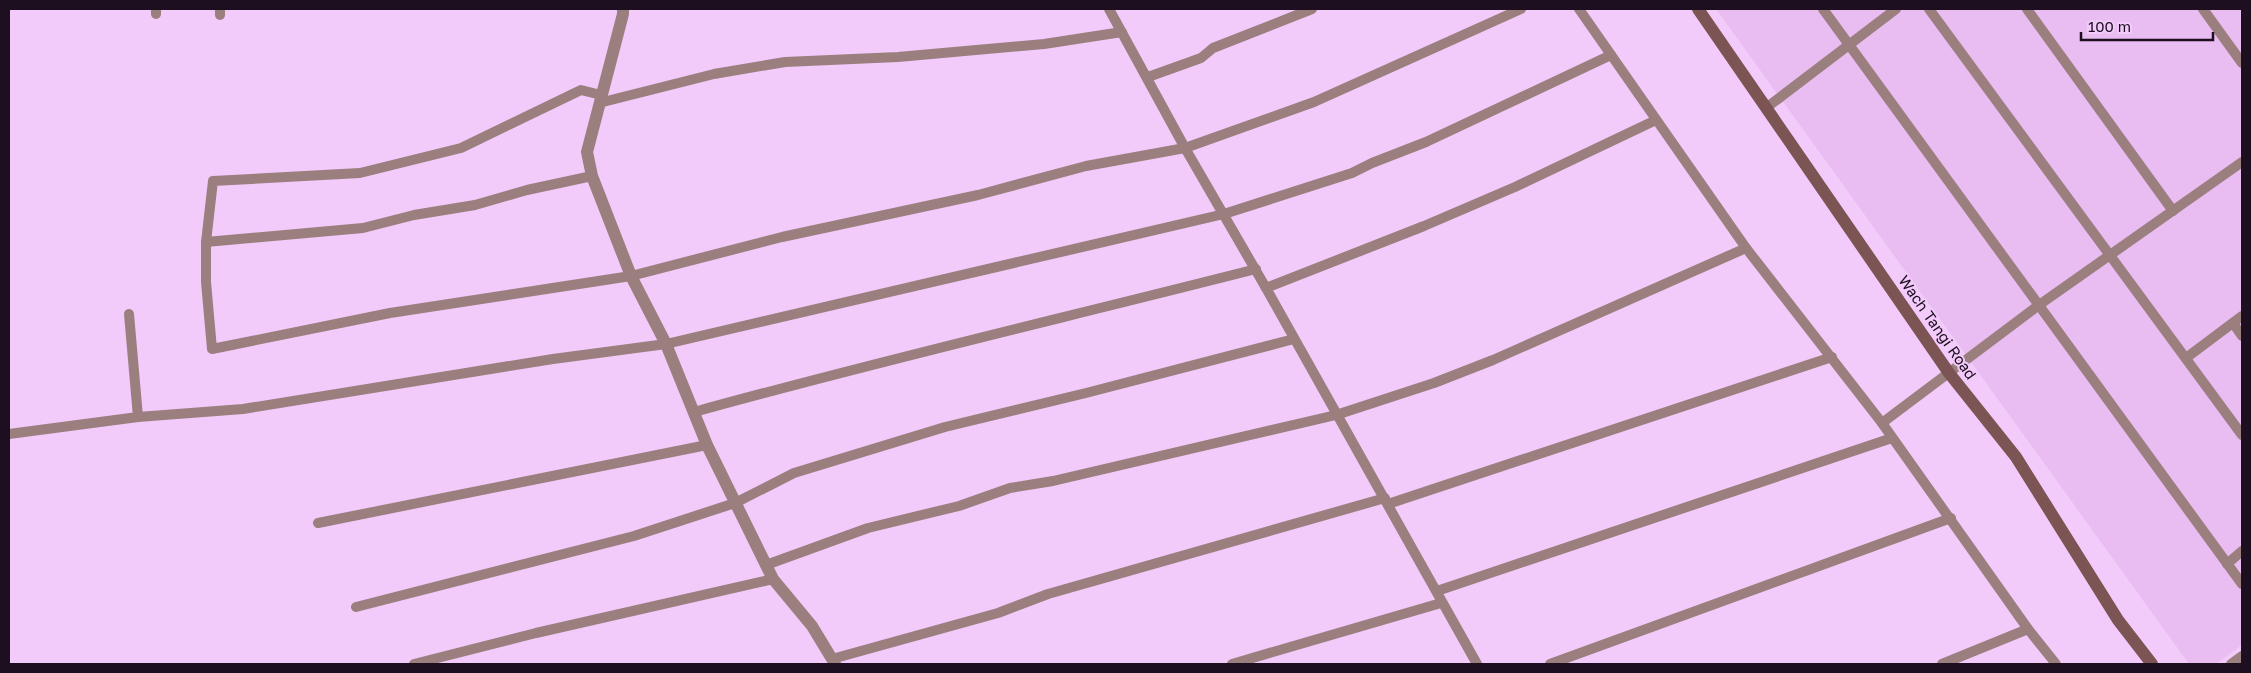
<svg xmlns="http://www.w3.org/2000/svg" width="2251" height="673" viewBox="0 0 2251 673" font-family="'Golos Text',sans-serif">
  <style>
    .built { fill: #e9bcf2 }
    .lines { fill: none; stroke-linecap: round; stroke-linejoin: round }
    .minor { stroke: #9b7f7e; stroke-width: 10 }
    .tertiary { stroke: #9b7f7e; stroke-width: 12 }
    .secondary { stroke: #7b5453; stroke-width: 12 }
    .labels { text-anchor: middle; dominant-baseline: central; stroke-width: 4; stroke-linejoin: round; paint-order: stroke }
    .street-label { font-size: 15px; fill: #1d0f20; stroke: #f3cbfb }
  </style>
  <rect width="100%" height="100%" fill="#f3cbfb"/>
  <path class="built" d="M 1716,9 L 2242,9 L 2242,645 L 2216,664 L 2189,664 Z"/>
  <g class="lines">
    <g class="minor">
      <path d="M 156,9 L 156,14"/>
      <path d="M 220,9 L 220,15"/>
      <path d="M 1109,9 L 1185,148 L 1266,288 L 1477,664"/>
      <path d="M 1579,9 L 1746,248 L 1882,423 L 2028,629 L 2056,664"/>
      <path d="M 1823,9 L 2242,584"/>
      <path d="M 1929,9 L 2242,435"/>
      <path d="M 2027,9 L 2173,211"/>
      <path d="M 2203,9 L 2242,63"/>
      <path d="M 1148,77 L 1201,58 L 1213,48 L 1312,9"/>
      <path d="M 601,95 L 581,90 L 461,148 L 360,173 L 213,181 L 206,242 L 206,282 L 212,349 L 390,313 L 631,276 L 782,237 L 978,195 L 1086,166 L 1185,148 L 1314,102 L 1521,9"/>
      <path d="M 599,103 L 714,74 L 785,62 L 898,57 L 1044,44 L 1122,32"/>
      <path d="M 1766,108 L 1896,9"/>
      <path d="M 206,242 L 363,228 L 414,215 L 475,205 L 527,190 L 592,176"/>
      <path d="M 1266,288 L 1424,226 L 1515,187 L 1656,120"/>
      <path d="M 129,314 L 138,417"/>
      <path d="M 2233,323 L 2242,336"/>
      <path d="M 2186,358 L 2242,316"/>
      <path d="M 694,412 C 881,360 1068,317 1256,269"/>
      <path d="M 1882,423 L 2039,305 L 2242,162"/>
      <path d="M 9,434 L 138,417 L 243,409 L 553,359 L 666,344 L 1224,214 L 1352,173 L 1372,163 L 1426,142 L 1611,55"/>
      <path d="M 1388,504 L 1832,357"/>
      <path d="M 318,523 L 707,445"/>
      <path d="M 2227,564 L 2242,551"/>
      <path d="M 766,565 L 868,528 L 959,506 L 1010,488 L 1053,481 L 1336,415 L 1434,383 L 1493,360 L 1746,248"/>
      <path d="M 1437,591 L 1892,438"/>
      <path d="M 356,607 L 634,536 L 735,503 L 794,473 L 945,427 L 1086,393 L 1294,339"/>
      <path d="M 832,659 L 998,613 L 1048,594 L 1385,498"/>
      <path d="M 414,664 L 536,633 L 773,579"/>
      <path d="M 1232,664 L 1441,603"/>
      <path d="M 1550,664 L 1951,518"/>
      <path d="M 1942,664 L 2028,629"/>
      <path d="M 2231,664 L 2242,656"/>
    </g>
    <path class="tertiary" d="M 623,9 L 623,14 L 587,152 L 592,176 L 631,276 L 666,344 L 707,445 L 766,565 L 773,579 L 812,626 L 835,664"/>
    <path class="secondary" d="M 1698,9 L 1949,373 L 2016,457 L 2118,620 L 2152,664"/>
  </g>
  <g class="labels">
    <g class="street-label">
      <text transform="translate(1938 327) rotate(55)">Wach Tangi Road</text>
    </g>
  </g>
  <rect width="2251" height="673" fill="none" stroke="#1d0f20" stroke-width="20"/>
  <path d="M2081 32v8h132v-8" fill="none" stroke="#1d0f20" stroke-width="2.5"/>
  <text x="2088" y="32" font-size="15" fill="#1d0f20" stroke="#f3cbfb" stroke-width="4" paint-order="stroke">100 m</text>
</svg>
